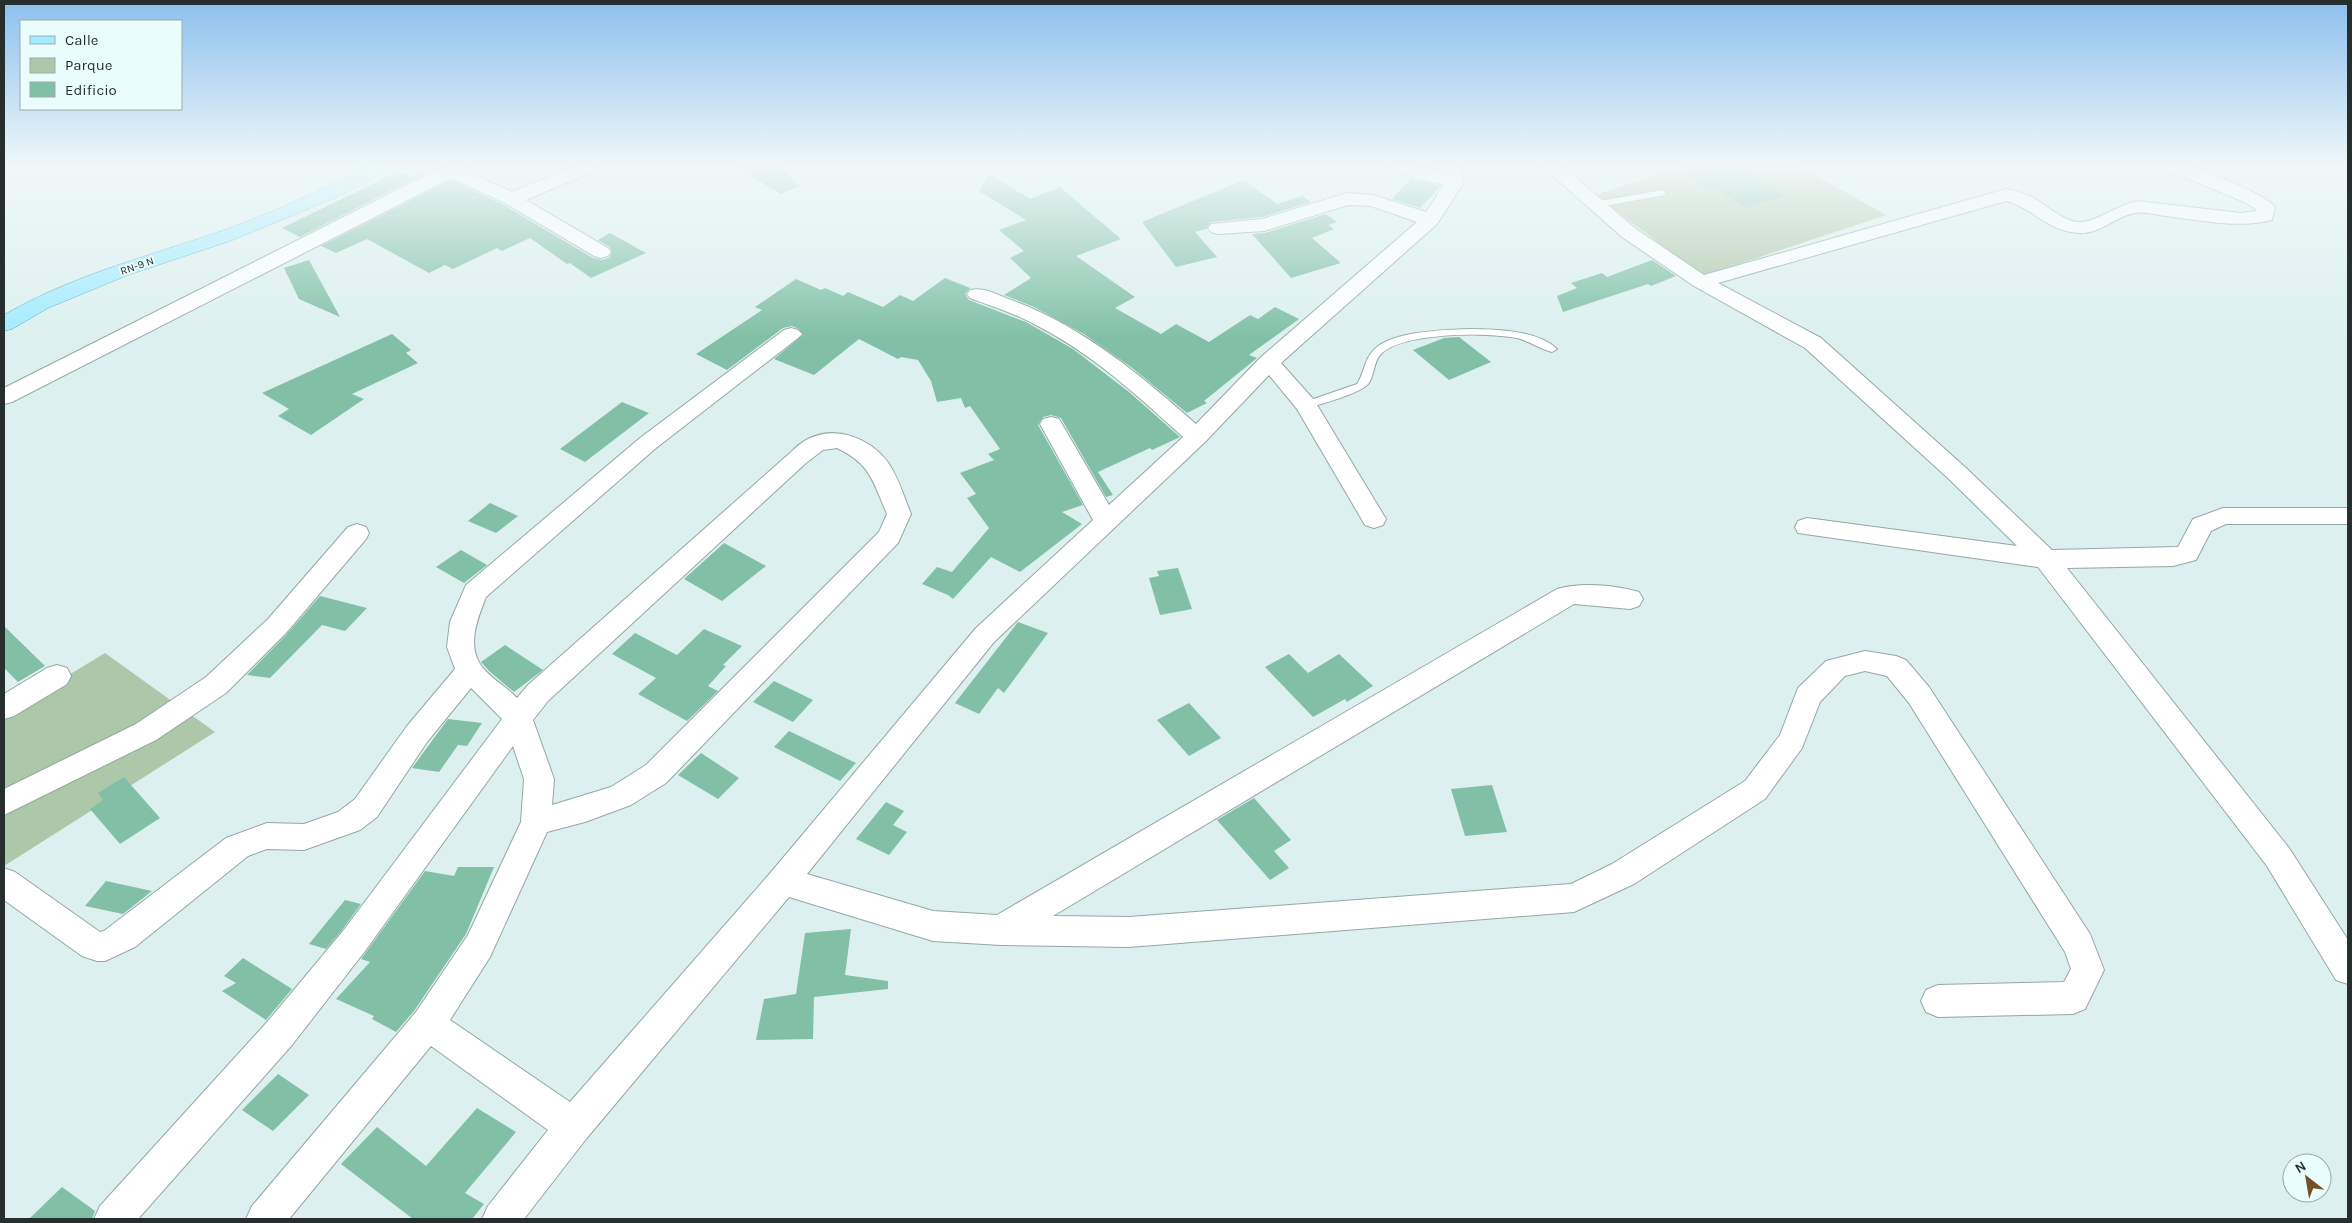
<svg xmlns="http://www.w3.org/2000/svg" width="2352" height="1223" viewBox="0 0 2352 1223" font-family="Karla,sans-serif">
  <style>
    .green { fill: #acc8a8 }
    .building { fill: #81c0a7 }
    .lines { fill: none; stroke-linecap: round; stroke-linejoin: round }
    .lane-casing { stroke: #94a7a6; stroke-width: 2 }
    .street-casing { stroke: #94a7a6; stroke-width: 2 }
    .primary-casing { stroke: #50a0b6; stroke-width: 1 }
    .lane { fill: #fff; fill-rule: evenodd }
    .street { fill: #fff; fill-rule: evenodd }
    .primary { fill: #a3ebff; fill-rule: evenodd }
    .labels { text-anchor: middle; dominant-baseline: central; stroke-width: 4; stroke-linejoin: round; paint-order: stroke }
    .far-street-label { font-size: 11px; fill: #272f2e; stroke: #e9fdfc }
  </style>
  <rect width="100%" height="100%" fill="#dcf0ef"/>
  <g class="green">
    <path d="M 1686,166 L 1799,166 L 1886,215 L 1703,276 L 1595,195 Z"/>
    <path d="M 105,653 L 215,732 L 4,866 L 4,714 Z"/>
  </g>
  <g class="building">
    <path d="M 734,166 L 778,166 L 800,186 L 781,194 Z"/>
    <path d="M 1711,166 L 1738,166 L 1784,196 L 1745,208 L 1719,190 L 1714,192 L 1686,174 Z"/>
    <path d="M 397,172 L 413,177 L 422,173 L 424,174 L 300,237 L 282,228 Z"/>
    <path d="M 989,174 L 1030,199 L 1060,187 L 1121,239 L 1076,256 L 1135,297 L 1115,308 L 1161,334 L 1176,324 L 1209,342 L 1250,315 L 1258,319 L 1275,307 L 1299,319 L 1249,355 L 1257,358 L 1204,401 L 1207,403 L 1187,413 L 1131,367 L 1084,334 L 1034,307 L 1004,295 L 1031,278 L 1010,258 L 1024,251 L 999,230 L 1026,220 L 979,191 Z"/>
    <path d="M 1411,178 L 1441,186 L 1420,208 L 1392,199 Z"/>
    <path d="M 451,180 L 504,205 L 593,258 L 602,260 L 609,258 L 612,253 L 610,247 L 598,240 L 610,233 L 646,253 L 591,278 L 570,263 L 567,264 L 530,238 L 502,251 L 497,248 L 453,269 L 445,265 L 429,273 L 367,239 L 336,253 L 321,246 Z"/>
    <path d="M 1244,180 L 1277,204 L 1302,196 L 1311,202 L 1262,217 L 1211,222 L 1206,229 L 1195,232 L 1217,257 L 1176,267 L 1142,222 Z"/>
    <path d="M 1326,214 L 1337,222 L 1328,225 L 1334,229 L 1312,238 L 1341,263 L 1291,278 L 1252,234 L 1265,233 Z"/>
    <path d="M 309,260 L 340,317 L 299,299 L 284,268 Z"/>
    <path d="M 1652,260 L 1676,276 L 1651,286 L 1648,284 L 1563,312 L 1557,296 L 1577,288 L 1571,283 L 1602,273 L 1607,277 Z"/>
    <path d="M 945,278 L 970,288 L 965,294 L 969,300 L 1026,322 L 1073,349 L 1129,392 L 1180,437 L 1152,450 L 1150,448 L 1098,472 L 1113,495 L 1106,497 L 1061,418 L 1051,415 L 1043,417 L 1038,425 L 1083,505 L 1062,512 L 1082,524 L 1020,572 L 991,557 L 953,599 L 948,595 L 922,584 L 937,567 L 952,572 L 989,528 L 967,498 L 976,494 L 960,473 L 994,460 L 988,454 L 1000,449 L 970,406 L 965,408 L 961,398 L 937,402 L 931,381 L 918,360 L 901,357 L 898,359 L 859,339 L 814,375 L 774,359 L 803,335 L 799,329 L 792,326 L 783,328 L 727,370 L 696,354 L 762,310 L 755,307 L 796,279 L 821,290 L 825,288 L 843,296 L 848,292 L 883,307 L 900,295 L 913,301 Z"/>
    <path d="M 392,334 L 411,350 L 406,353 L 418,363 L 352,394 L 364,399 L 311,435 L 278,416 L 289,409 L 262,393 Z"/>
    <path d="M 1459,337 L 1491,362 L 1449,380 L 1413,350 L 1444,338 Z"/>
    <path d="M 622,402 L 649,413 L 585,462 L 560,449 Z"/>
    <path d="M 490,503 L 518,516 L 496,533 L 468,521 Z"/>
    <path d="M 724,543 L 766,566 L 722,601 L 684,579 Z"/>
    <path d="M 461,550 L 487,565 L 464,583 L 436,567 Z"/>
    <path d="M 1178,568 L 1192,609 L 1160,615 L 1149,578 L 1159,576 L 1157,571 Z"/>
    <path d="M 320,596 L 367,608 L 345,631 L 322,625 L 270,678 L 247,675 L 287,634 Z"/>
    <path d="M 1018,622 L 1048,633 L 1004,693 L 998,688 L 979,714 L 955,703 Z"/>
    <path d="M 4,626 L 45,666 L 18,682 L 4,668 Z"/>
    <path d="M 704,629 L 742,646 L 723,665 L 726,666 L 708,686 L 718,691 L 687,721 L 638,694 L 656,678 L 612,654 L 635,633 L 677,655 Z"/>
    <path d="M 505,645 L 543,670 L 514,692 L 489,671 L 481,662 Z"/>
    <path d="M 1289,654 L 1308,673 L 1339,654 L 1373,686 L 1347,702 L 1345,699 L 1313,717 L 1265,667 Z"/>
    <path d="M 774,681 L 813,700 L 793,722 L 753,702 Z"/>
    <path d="M 1189,703 L 1221,738 L 1189,756 L 1157,720 Z"/>
    <path d="M 448,719 L 482,723 L 467,746 L 458,745 L 439,772 L 412,768 Z"/>
    <path d="M 789,731 L 856,763 L 840,781 L 774,747 Z"/>
    <path d="M 701,753 L 739,778 L 718,799 L 678,775 Z"/>
    <path d="M 124,777 L 160,818 L 120,844 L 90,809 L 103,800 L 98,793 Z"/>
    <path d="M 1492,785 L 1507,832 L 1465,836 L 1451,789 Z"/>
    <path d="M 1254,798 L 1291,840 L 1274,851 L 1289,868 L 1270,880 L 1217,820 Z"/>
    <path d="M 886,802 L 904,811 L 893,825 L 907,832 L 889,855 L 856,839 Z"/>
    <path d="M 458,867 L 494,867 L 466,934 L 414,1011 L 396,1032 L 372,1019 L 374,1016 L 336,999 L 370,962 L 361,959 L 425,871 L 454,876 Z"/>
    <path d="M 106,881 L 152,891 L 123,914 L 85,906 Z"/>
    <path d="M 345,900 L 361,904 L 342,930 L 326,949 L 309,944 Z"/>
    <path d="M 851,929 L 845,975 L 888,981 L 888,989 L 814,997 L 813,1039 L 756,1040 L 764,999 L 796,994 L 805,933 Z"/>
    <path d="M 243,958 L 292,989 L 266,1020 L 222,991 L 236,983 L 224,976 Z"/>
    <path d="M 278,1074 L 309,1095 L 273,1131 L 242,1110 Z"/>
    <path d="M 477,1108 L 516,1132 L 465,1193 L 484,1204 L 472,1219 L 413,1219 L 341,1164 L 377,1127 L 426,1166 Z"/>
    <path d="M 62,1187 L 95,1211 L 92,1219 L 29,1219 Z"/>
  </g>
  <g class="lines">
    <defs>
      <g id="lane">
        <path d="M 1662,190 L 1665,191 L 1665,195 L 1594,208 L 1590,205 L 1594,202 Z"/>
        <path d="M 1468,329 C 1493,329 1538,330 1557,349 L 1552,352 C 1540,349 1529,341 1517,338 C 1488,332 1400,332 1380,355 C 1374,362 1374,375 1369,383 C 1362,393 1319,405 1306,408 L 1301,405 L 1302,403 L 1357,384 C 1364,374 1364,361 1372,352 C 1388,331 1443,330 1468,329 Z"/>
      </g>
      <g id="street">
        <path d="M 445,166 L 469,166 L 465,171 L 512,192 L 574,166 L 599,166 L 596,170 L 526,200 L 608,248 L 611,252 L 608,256 L 601,258 L 594,256 L 505,203 L 451,178 L 12,402 L 4,404 L 4,388 Z"/>
        <path d="M 1387,166 L 1418,166 L 1443,173 L 1440,166 L 1458,166 L 1464,182 L 1437,224 L 1281,363 L 1314,400 L 1386,519 L 1383,525 L 1374,528 L 1365,525 L 1297,409 L 1269,375 L 1205,442 L 994,642 L 807,874 L 933,911 L 997,915 L 1557,589 C 1581,582 1615,585 1639,592 L 1643,599 L 1639,606 L 1630,609 L 1574,604 L 1053,916 L 1129,917 L 1571,884 L 1612,864 L 1745,781 L 1780,735 L 1798,688 L 1826,661 L 1865,651 L 1896,656 L 1906,660 L 1929,687 L 2090,934 L 2104,970 L 2085,1009 L 2073,1014 L 1938,1017 L 1926,1012 L 1921,1001 L 1926,990 L 1938,985 L 2064,982 L 2071,969 L 2065,952 L 1909,703 L 1887,676 L 1865,671 L 1845,676 L 1820,702 L 1802,748 L 1765,799 L 1634,884 L 1574,912 L 1129,947 L 1001,945 L 933,941 L 789,897 L 586,1139 L 524,1219 L 482,1219 L 488,1206 L 548,1130 L 431,1046 L 289,1219 L 246,1219 L 252,1206 L 416,1012 L 468,935 L 521,822 L 524,779 L 513,746 L 365,951 L 292,1045 L 138,1219 L 94,1219 L 100,1206 L 268,1021 L 343,931 L 502,719 L 471,688 L 427,742 L 377,817 L 360,830 L 304,850 L 267,849 L 248,856 L 135,947 L 105,961 L 97,961 L 82,956 L 4,900 L 4,868 L 15,872 L 100,932 L 104,931 L 226,838 L 267,823 L 304,824 L 338,812 L 355,799 L 407,726 L 455,669 L 447,647 L 450,622 L 466,585 L 640,438 L 784,330 L 791,328 L 798,330 L 802,334 L 798,338 L 656,448 L 486,597 C 478,618 467,643 480,664 C 487,676 507,687 517,698 L 528,685 L 790,453 C 795,448 802,442 808,439 C 836,425 869,438 887,461 C 898,476 904,497 911,514 L 898,543 L 666,783 L 631,805 L 585,822 L 547,832 L 490,957 L 450,1020 L 570,1102 L 772,871 L 976,628 L 1093,520 L 1040,424 L 1043,419 L 1051,417 L 1059,419 L 1109,505 L 1183,437 C 1137,395 1090,352 1034,324 C 1014,313 991,306 970,298 L 967,294 L 970,290 C 982,287 994,293 1006,298 C 1080,324 1138,373 1196,424 L 1261,357 L 1417,222 L 1371,206 L 1348,205 L 1264,231 L 1218,234 L 1211,232 L 1208,228 L 1211,224 L 1262,219 L 1347,193 L 1373,195 L 1426,212 L 1444,185 L 1390,170 ZM 837,448 C 871,464 873,482 887,514 L 879,532 L 646,765 L 611,787 L 552,805 L 554,779 L 533,720 L 548,701 L 806,463 L 823,450 Z"/>
        <path d="M 1542,166 L 1562,166 L 1636,229 L 1704,275 L 2006,189 C 2015,191 2024,193 2032,197 C 2047,205 2065,224 2083,222 C 2099,220 2118,205 2137,201 L 2241,213 L 2256,211 L 2256,209 L 2244,202 L 2167,170 L 2164,166 C 2173,166 2183,165 2191,167 C 2208,172 2267,195 2275,207 L 2272,220 C 2237,229 2201,220 2166,216 C 2157,215 2145,211 2135,213 C 2112,217 2099,238 2071,232 C 2047,228 2030,207 2006,201 L 1718,283 L 1821,338 L 1966,468 L 2052,550 L 2178,547 L 2193,519 L 2223,508 L 2348,508 L 2348,524 L 2226,524 L 2211,531 L 2196,560 L 2173,566 L 2067,568 L 2289,848 L 2348,940 L 2348,984 L 2336,980 L 2267,866 L 2038,567 L 1798,533 L 1795,527 L 1798,521 L 1807,518 L 2017,546 L 1950,480 L 1805,348 L 1694,286 L 1622,237 Z"/>
        <path d="M 357,524 L 366,527 L 369,533 L 366,539 L 286,633 L 226,693 L 156,740 L 4,815 L 4,789 L 136,724 L 206,677 L 268,619 L 348,527 Z"/>
        <path d="M 57,665 L 67,668 L 71,676 L 67,684 L 14,716 L 4,719 L 4,694 L 47,668 Z"/>
      </g>
      <path id="primary" d="M 367,166 L 391,166 L 389,170 L 339,196 L 230,241 L 128,275 L 48,308 L 12,329 L 4,331 L 4,315 C 69,277 142,258 213,234 C 266,216 318,192 367,166 Z"/>
    </defs>
    <use href="#lane" class="lane-casing"/>
    <use href="#street" class="street-casing"/>
    <use href="#primary" class="primary-casing"/>
    <use href="#lane" class="lane"/>
    <use href="#street" class="street"/>
    <use href="#primary" class="primary"/>
  </g>
  <linearGradient id="sky" x2="0" y2="1"><stop stop-color="#8cbfee"/><stop offset="0.49" stop-color="#eff8f8"/><stop offset="1" stop-color="#eff8f8" stop-opacity="0"/></linearGradient>
  <rect width="2352" height="338" fill="url(#sky)"/>
  <g class="labels">
    <g class="far-street-label">
      <text transform="translate(137 266) rotate(-19)">RN-9 N</text>
    </g>
  </g>
  <rect width="2352" height="1223" fill="none" stroke="#272f2e" stroke-width="10"/>
  <rect x="20" y="20" width="162" height="90" fill="#e9fdfc" stroke="#9babaa"/>
  <rect x="30" y="36" width="25" height="8" fill="#a3ebff" stroke="#9babaa"/>
  <text x="65" y="45" font-size="15" fill="#272f2e">Calle</text>
  <rect x="30" y="58" width="25" height="15" fill="#acc8a8" stroke="#9babaa"/>
  <text x="65" y="70" font-size="15" fill="#272f2e">Parque</text>
  <rect x="30" y="82" width="25" height="15" fill="#81c0a7" stroke="#9babaa"/>
  <text x="65" y="95" font-size="15" fill="#272f2e">Edificio</text>
  <g transform="translate(2307 1178) rotate(329)"><circle r="24" fill="#e9fdfc" stroke="#9babaa"/>
  <path d="M0-4L9 19L0 12L-9 19Z" fill="#744f2a"/>
  <text y="-8" font-size="14" font-weight="bold" text-anchor="middle" fill="#272f2e">N</text>
  </g>
</svg>
